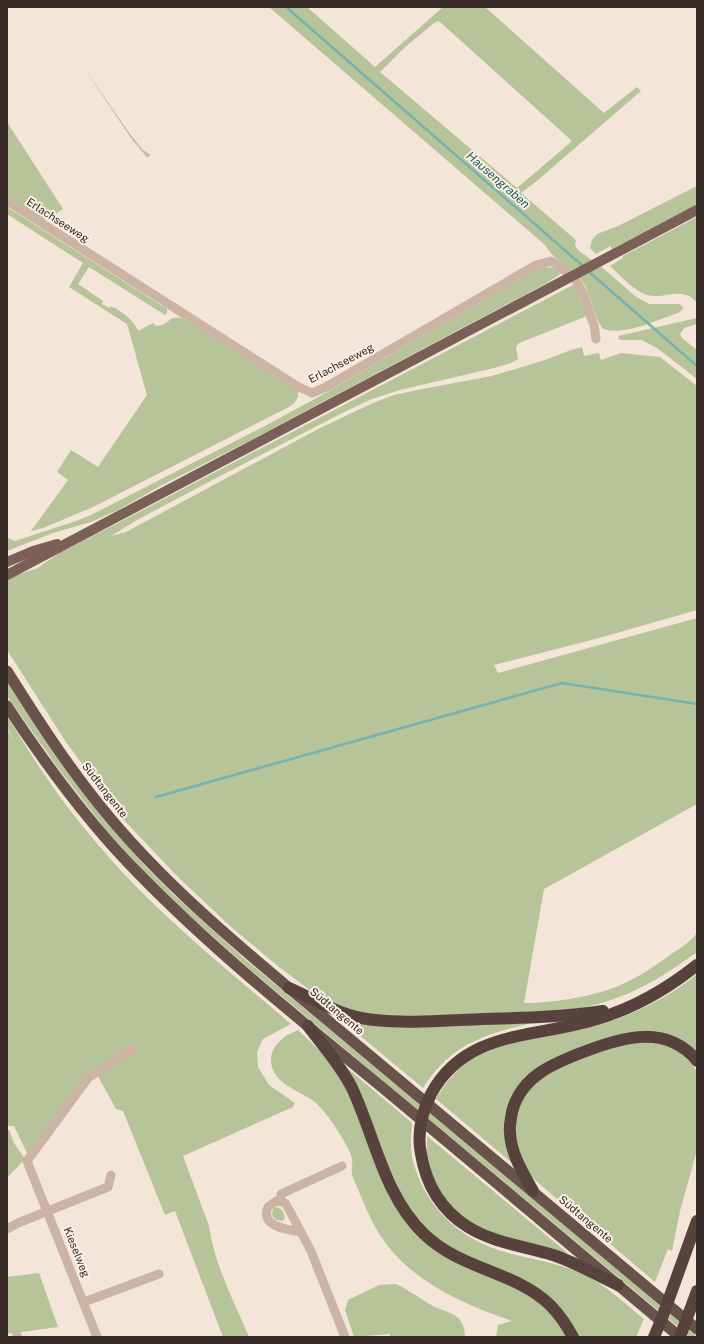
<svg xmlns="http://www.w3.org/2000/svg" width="704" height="1344" viewBox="0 0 704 1344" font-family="'Public Sans',sans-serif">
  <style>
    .green { fill: #b7c398; fill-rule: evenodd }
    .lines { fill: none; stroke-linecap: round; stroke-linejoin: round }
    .stream { stroke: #75b2b1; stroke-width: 2.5 }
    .minor { stroke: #ccb4a4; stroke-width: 9 }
    .primary { stroke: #7a6056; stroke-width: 10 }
    .trunk { stroke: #695249; stroke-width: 11 }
    .motorway { stroke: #58433c; stroke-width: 12 }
    .labels { text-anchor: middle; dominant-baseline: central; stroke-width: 4; stroke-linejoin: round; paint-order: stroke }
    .street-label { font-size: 11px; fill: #362a26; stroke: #faefe5 }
    .water-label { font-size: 12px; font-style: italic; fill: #195a5b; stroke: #faefe5 }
  </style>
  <rect width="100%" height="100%" fill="#f3e5d8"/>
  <g class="green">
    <path d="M 269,7 L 307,7 L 375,67 L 443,7 L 485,7 L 604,113 L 637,87 L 641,91 L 538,180 L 521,193 L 576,240 L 575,245 L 578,250 L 604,269 L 635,296 L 649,304 L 679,304 L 683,307 L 682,310 L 678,313 C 659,319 620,338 602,328 C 592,314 592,296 583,282 C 576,272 565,267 557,259 C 552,255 548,250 545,245 ZM 438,21 L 440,22 L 571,140 L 571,142 L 517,188 L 380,72 L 404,48 L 434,23 Z"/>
    <path d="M 82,65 L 130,134 L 143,150 L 151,155 L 146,158 L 146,156 L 131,138 Z"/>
    <path d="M 7,122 L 63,209 L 47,219 L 43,219 L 7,198 Z"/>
    <path d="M 697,186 L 697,205 L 612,249 L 610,246 L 596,254 L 590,248 L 592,240 L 597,234 L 618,226 Z"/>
    <path d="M 7,207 L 167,309 L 167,313 L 165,315 L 89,267 L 78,284 L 103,301 L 102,304 L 109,308 L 111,306 L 113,308 L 114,307 C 124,314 133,319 138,331 L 153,323 L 156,326 C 170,326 168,312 187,320 L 298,391 C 300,404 287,408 277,413 L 93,507 L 43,528 L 31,531 L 68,480 L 57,472 L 71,450 L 98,467 L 147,395 L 127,324 L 69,287 L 83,263 L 7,214 Z"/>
    <path d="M 697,217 L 697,303 C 683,285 665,300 647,295 C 633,290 621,276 610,266 L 623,258 L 623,256 Z"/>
    <path d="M 546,267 L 553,268 L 562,273 L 545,284 L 249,441 L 162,485 L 118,510 L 91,522 L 53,533 L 7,551 L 8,538 L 15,541 L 76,521 L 91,515 L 263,427 L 322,395 L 539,268 Z"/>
    <path d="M 575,284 L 587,316 L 519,343 L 516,347 L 518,359 L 511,363 L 494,368 L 400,390 L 372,399 L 346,411 L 224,474 L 137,520 L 111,536 L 126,532 L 320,428 L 373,403 L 394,395 L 422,389 L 492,376 L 542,361 L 571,350 L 582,347 L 584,356 L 599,353 L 601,360 L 621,353 L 660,357 L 697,386 L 697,610 L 599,638 L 494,665 L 498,673 L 697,618 L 697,804 L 544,889 L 524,1003 C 554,1003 600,996 627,982 C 640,976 653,967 666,958 C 677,950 688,944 697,933 L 697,952 C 656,982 621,1002 570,1010 L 401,1017 L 382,1016 L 344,1009 L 315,994 L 279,967 L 230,926 L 176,875 L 123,819 L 66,742 L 7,650 L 7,580 L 16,575 L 38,568 L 59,553 L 118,523 Z"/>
    <path d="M 697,318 L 697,324 L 684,328 L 680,334 L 682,338 L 697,350 L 697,379 L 657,348 L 642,340 L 620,340 L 618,336 Z"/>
    <path d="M 7,680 L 72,778 L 92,804 L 146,867 L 174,895 L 247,961 L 575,1233 L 697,1337 L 690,1337 L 254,973 L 172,900 L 142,870 L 106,830 L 58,768 L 7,696 Z"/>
    <path d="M 7,716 C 22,740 37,765 53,787 C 74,817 98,845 122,872 C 174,927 233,975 291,1024 L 263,1039 L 257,1052 L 258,1067 L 269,1085 L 295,1103 L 293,1107 L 183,1156 L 209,1226 C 214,1264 234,1301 249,1337 L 223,1337 L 175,1211 L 165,1215 L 123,1111 L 116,1109 L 95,1071 L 28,1155 L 14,1126 L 7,1126 L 7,729 L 15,742 L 7,727 Z"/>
    <path d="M 697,974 L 697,1054 L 623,1034 L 520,1086 L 511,1162 L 436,1099 C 444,1085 454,1072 467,1062 C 471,1059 476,1057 480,1055 C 513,1039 548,1037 583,1029 C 624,1019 665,1001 697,974 Z"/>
    <path d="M 334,1014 L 528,1022 L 528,1024 C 481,1035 450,1046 423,1088 Z"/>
    <path d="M 298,1030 L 320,1051 L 345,1084 L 403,1216 L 512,1285 L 532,1297 L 556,1318 L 568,1337 L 496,1337 L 498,1325 L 512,1321 C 461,1303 411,1282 380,1235 C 369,1218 362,1198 354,1180 C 350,1171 353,1168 352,1159 C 350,1149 338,1131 332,1122 C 328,1116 323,1110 318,1105 C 309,1096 296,1092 285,1084 C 270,1073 265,1055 280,1041 C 284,1036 292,1033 298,1030 Z"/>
    <path d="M 630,1041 C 640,1042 650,1042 659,1043 C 674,1045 688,1059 697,1071 L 697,1150 L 680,1211 L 672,1251 L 668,1249 L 655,1282 L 543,1187 L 532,1177 L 523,1164 L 518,1154 L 514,1126 L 520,1104 L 531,1085 L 562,1065 Z"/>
    <path d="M 346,1067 L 412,1123 C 411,1134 410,1145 412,1156 C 412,1161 415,1166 416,1171 C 428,1206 455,1233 490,1247 C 520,1259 553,1260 583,1274 C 605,1284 625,1304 644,1319 L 636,1337 L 578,1337 L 561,1310 L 468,1260 L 425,1231 L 404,1203 Z"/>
    <path d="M 7,1130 L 9,1130 L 14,1143 L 25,1159 L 7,1178 Z"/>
    <path d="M 427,1136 L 564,1250 L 568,1254 L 511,1240 L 470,1225 L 448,1204 L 433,1179 L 427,1154 Z"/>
    <path d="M 277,1207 L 282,1210 L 285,1217 L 283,1221 L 276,1220 L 272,1215 L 273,1209 Z"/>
    <path d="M 39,1273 L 58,1327 L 7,1334 L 7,1277 Z"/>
    <path d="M 396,1284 C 409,1290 419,1298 431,1305 C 438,1309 453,1313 457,1317 C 463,1322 465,1330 465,1337 L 390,1337 L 390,1334 L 354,1337 L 345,1310 L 348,1300 L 379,1285 Z"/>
  </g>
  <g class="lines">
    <g class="stream">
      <path d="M 286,7 L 584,267"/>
      <path d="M 588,271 L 697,366"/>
      <path d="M 156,797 L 562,683 L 697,704"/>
    </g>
    <g class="minor">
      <path d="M 7,201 L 297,386 L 312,393 L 326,387 L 536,265 L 551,261 L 574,277 L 584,295 L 590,315 L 594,325 L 596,339"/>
      <path d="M 280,1201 L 281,1194 L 342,1166"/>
      <path d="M 7,1229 L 18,1223 L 108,1187 L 111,1175"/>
      <path d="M 301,1232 C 288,1230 259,1226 268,1207 L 276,1201 L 283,1202 L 286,1204 L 311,1251 L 345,1337"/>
      <path d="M 84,1302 L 159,1274"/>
      <path d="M 17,1335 L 18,1337"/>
      <path d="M 97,1337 L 27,1161 L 88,1078 L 132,1049"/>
    </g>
    <g class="primary">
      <path d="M 7,562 L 33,551 L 57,544"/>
      <path d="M 7,575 L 697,210"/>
    </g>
    <g class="trunk">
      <path d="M 7,671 C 39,722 72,773 111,819 C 164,882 226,935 289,988 L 697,1329"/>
      <path d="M 7,706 C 46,765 89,824 139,874 C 218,955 308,1026 395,1098 C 490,1177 585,1257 680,1337"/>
    </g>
    <g class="motorway">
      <path d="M 289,988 C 312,998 336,1013 361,1018 C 394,1024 428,1021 461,1020 C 508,1018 556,1018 603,1011"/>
      <path d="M 308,1026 C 323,1046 341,1066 352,1088 C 375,1137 384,1196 424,1234 C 461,1270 515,1271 550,1305 C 559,1314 567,1326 573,1337"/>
      <path d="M 533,1191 C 523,1173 511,1154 510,1133 C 509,1126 511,1119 512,1112 C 521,1076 554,1063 586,1051 C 623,1037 667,1024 697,1061"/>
      <path d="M 618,1285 C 596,1275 575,1262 553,1255 C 524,1246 494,1243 468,1227 C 441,1210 426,1184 421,1154 C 417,1134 422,1112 431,1094 C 466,1029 537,1038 597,1019 C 634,1008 667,989 697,965"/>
      <path d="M 654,1337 L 662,1318 L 697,1221"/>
      <path d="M 680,1337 L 697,1291"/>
    </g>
  </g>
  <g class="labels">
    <g class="street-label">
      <text transform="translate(58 220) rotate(33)">Erlachseeweg</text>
      <text transform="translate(341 363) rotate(-28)">Erlachseeweg</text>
      <text transform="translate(105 790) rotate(52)">Südtangente</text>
      <text transform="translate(337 1011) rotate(40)">Südtangente</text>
      <text transform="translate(586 1219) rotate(40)">Südtangente</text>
      <text transform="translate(77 1252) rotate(68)">Kieselweg</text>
    </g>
    <g class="water-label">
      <text transform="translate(498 180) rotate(41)">Hausengraben</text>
    </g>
  </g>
  <rect width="704" height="1344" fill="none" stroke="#362a26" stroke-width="16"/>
</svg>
